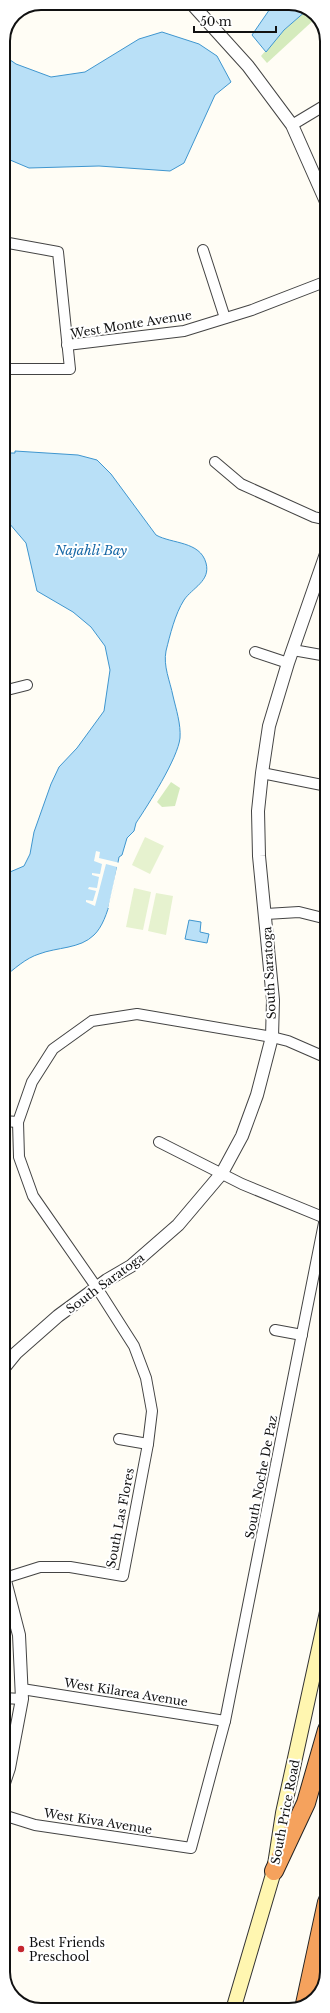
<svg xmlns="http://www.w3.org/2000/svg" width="330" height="2013" viewBox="0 0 330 2013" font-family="'Libre Baskerville',serif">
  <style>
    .green { fill: #d5ebbd }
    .pitch { fill: #e6f2cf }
    .water { fill: #b9e0f7; stroke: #3f96cf }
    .pier { fill: #fffdf5 }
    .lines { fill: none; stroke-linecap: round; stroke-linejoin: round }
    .minor-casing { stroke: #444; stroke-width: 12 }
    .tertiary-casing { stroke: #444; stroke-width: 14 }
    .secondary-casing { stroke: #333; stroke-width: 16 }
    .motorway-casing { stroke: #222; stroke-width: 20 }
    .minor { stroke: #fff; stroke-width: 10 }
    .tertiary { stroke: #fff; stroke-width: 12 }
    .secondary { stroke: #fff6b0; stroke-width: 14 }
    .motorway { stroke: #f5a25d; stroke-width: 18 }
    .poi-dot { fill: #c4262e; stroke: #fff; stroke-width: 1.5 }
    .labels { text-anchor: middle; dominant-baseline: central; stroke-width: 4; stroke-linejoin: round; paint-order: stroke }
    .street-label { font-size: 12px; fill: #111; stroke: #fff }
    .poi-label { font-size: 12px; fill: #111; stroke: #fff; text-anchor: start }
    .water-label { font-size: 13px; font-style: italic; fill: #1768a6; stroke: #fff }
    .rim { fill: none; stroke: #111; stroke-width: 2 }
  </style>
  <rect width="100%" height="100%" fill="#fffdf5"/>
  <g class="green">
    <path d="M 307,10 L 316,14 L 317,17 L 267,63 L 261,56 L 284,30 Z"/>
    <path d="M 171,782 L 180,788 L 175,806 L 162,807 L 157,802 Z"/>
  </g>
  <g class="pitch">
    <path d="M 145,837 L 164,846 L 150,874 L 132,865 Z"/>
    <path d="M 134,888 L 151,892 L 143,930 L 126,927 Z"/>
    <path d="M 156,893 L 173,896 L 166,935 L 148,931 Z"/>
  </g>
  <g class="water">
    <path d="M 274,3 L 294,3 L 307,10 L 284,30 L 266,52 L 252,35 Z"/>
    <path d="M 162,32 L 199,44 L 217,56 L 231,82 L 215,95 L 184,163 L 170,171 L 99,166 L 29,168 L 3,157 L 3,55 L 16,64 L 51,77 L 85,72 L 139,39 Z"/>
    <path d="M 3,451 L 10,451 L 10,453 L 15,453 L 15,451 L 78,455 L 97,460 L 111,474 L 156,535 C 172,544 200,541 206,563 C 211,581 192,588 184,600 C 175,614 170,635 166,651 C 163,666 170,681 173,696 C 176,709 181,724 180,738 C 178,758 148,805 136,823 L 134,831 L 127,838 L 122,855 L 119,857 C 115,878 110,920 94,935 C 80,949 57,947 39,954 C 26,958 14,969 3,978 L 3,875 L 24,866 L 30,854 L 34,832 L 51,784 L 59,767 L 77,748 L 104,711 L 110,670 L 105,646 L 91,627 L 73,612 L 37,591 L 26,543 L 3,516 Z"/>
    <path d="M 189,920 L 201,922 L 200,932 L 209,934 L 207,943 L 185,939 Z"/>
  </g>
  <path class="pier" d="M 96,851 L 100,852 L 99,858 L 120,863 L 110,908 L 108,908 L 117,867 L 106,864 L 95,906 L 86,902 L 86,900 L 93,901 L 96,891 L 88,889 L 89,887 L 97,888 L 99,877 L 92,875 L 92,873 L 100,874 L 102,864 L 94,861 Z"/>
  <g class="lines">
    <defs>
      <g id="minor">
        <path d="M 292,125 L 327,104"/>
        <path d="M 3,242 L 58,252 L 70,369 L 3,369"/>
        <path d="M 203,250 L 225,318"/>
        <path d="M 67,345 L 184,331 L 252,310 L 327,281"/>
        <path d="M 215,462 L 241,484 L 314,517 L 327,520"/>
        <path d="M 293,650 L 327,656"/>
        <path d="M 255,652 L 288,663"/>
        <path d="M 3,691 L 27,685"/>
        <path d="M 3,691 L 5,703 L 3,709"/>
        <path d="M 262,773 L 327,786"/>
        <path d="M 266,914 L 299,912 L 327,919"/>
        <path d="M 3,1121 L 18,1122 L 32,1082 L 53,1049 L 92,1021 L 137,1014 L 272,1037 L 288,1041 L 327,1058"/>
        <path d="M 275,1330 L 302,1335"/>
        <path d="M 119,1439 L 148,1444"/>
        <path d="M 5,1578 L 40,1567 L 70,1567 L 123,1576 L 148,1444 L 152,1411 L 146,1378 L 134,1346 L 97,1288 L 33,1196 L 19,1157 L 18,1122"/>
        <path d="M 22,1689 L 225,1721"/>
        <path d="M 3,1698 L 22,1699"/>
        <path d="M 3,1815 L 35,1825 L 191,1848 L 225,1721 L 325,1218 L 242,1184 L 159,1142"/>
      </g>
      <g id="tertiary">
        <path d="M 191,3 L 248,66 L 292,125 L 327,204"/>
        <path d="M 3,1369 L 16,1353 L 58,1316 L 107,1280 L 131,1266 L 178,1225 L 222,1173 L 242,1136 L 257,1095 L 272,1037 L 273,1000 L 259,856 L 258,811 L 262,773 L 269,726 L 288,663 L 327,551"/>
        <path d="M 3,1573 L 19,1635 L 22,1699 L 9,1768 L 3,1786"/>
      </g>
      <path id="secondary" d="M 233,2010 L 274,1871 L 283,1813 L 327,1612"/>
      <g id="motorway">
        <path d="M 274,1871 L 306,1803 L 327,1730"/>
        <path d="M 305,2004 L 327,1902"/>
      </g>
    </defs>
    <use href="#minor" class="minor-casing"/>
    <use href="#tertiary" class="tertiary-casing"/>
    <use href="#secondary" class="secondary-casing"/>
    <use href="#motorway" class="motorway-casing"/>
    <use href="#minor" class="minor"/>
    <use href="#tertiary" class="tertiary"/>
    <use href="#secondary" class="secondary"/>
    <use href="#motorway" class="motorway"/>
  </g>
  <circle class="poi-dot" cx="21" cy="1949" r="4"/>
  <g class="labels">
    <g class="street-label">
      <text transform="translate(131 324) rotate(-9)">West Monte Avenue</text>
      <text transform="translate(269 973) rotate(-93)">South Saratoga</text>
      <text transform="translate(105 1283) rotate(-36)">South Saratoga</text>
      <text transform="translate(261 1477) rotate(-79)">South Noche De Paz</text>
      <text transform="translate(120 1518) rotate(-79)">South Las Flores</text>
      <text transform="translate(126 1692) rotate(9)">West Kilarea Avenue</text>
      <text transform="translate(285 1812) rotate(-79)">South Price Road</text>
      <text transform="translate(98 1821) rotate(9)">West Kiva Avenue</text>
    </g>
    <g class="poi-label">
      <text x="29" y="1942">Best Friends<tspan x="29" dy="14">Preschool</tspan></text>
    </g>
    <g class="water-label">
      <text x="91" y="550">Najahli Bay</text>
    </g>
  </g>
  <path d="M0 0H330V2013H0ZM41 10H289A31 31 0 0 1 320 41V1972A31 31 0 0 1 289 2003H41A31 31 0 0 1 10 1972V41A31 31 0 0 1 41 10Z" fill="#fff" fill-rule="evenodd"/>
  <path class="rim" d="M41 10H289A31 31 0 0 1 320 41V1972A31 31 0 0 1 289 2003H41A31 31 0 0 1 10 1972V41A31 31 0 0 1 41 10Z"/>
  <path d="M194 26v6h82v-6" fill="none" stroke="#111111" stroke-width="2"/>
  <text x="200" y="26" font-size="12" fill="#111111" stroke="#ffffff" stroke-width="3" paint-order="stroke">50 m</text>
</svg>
